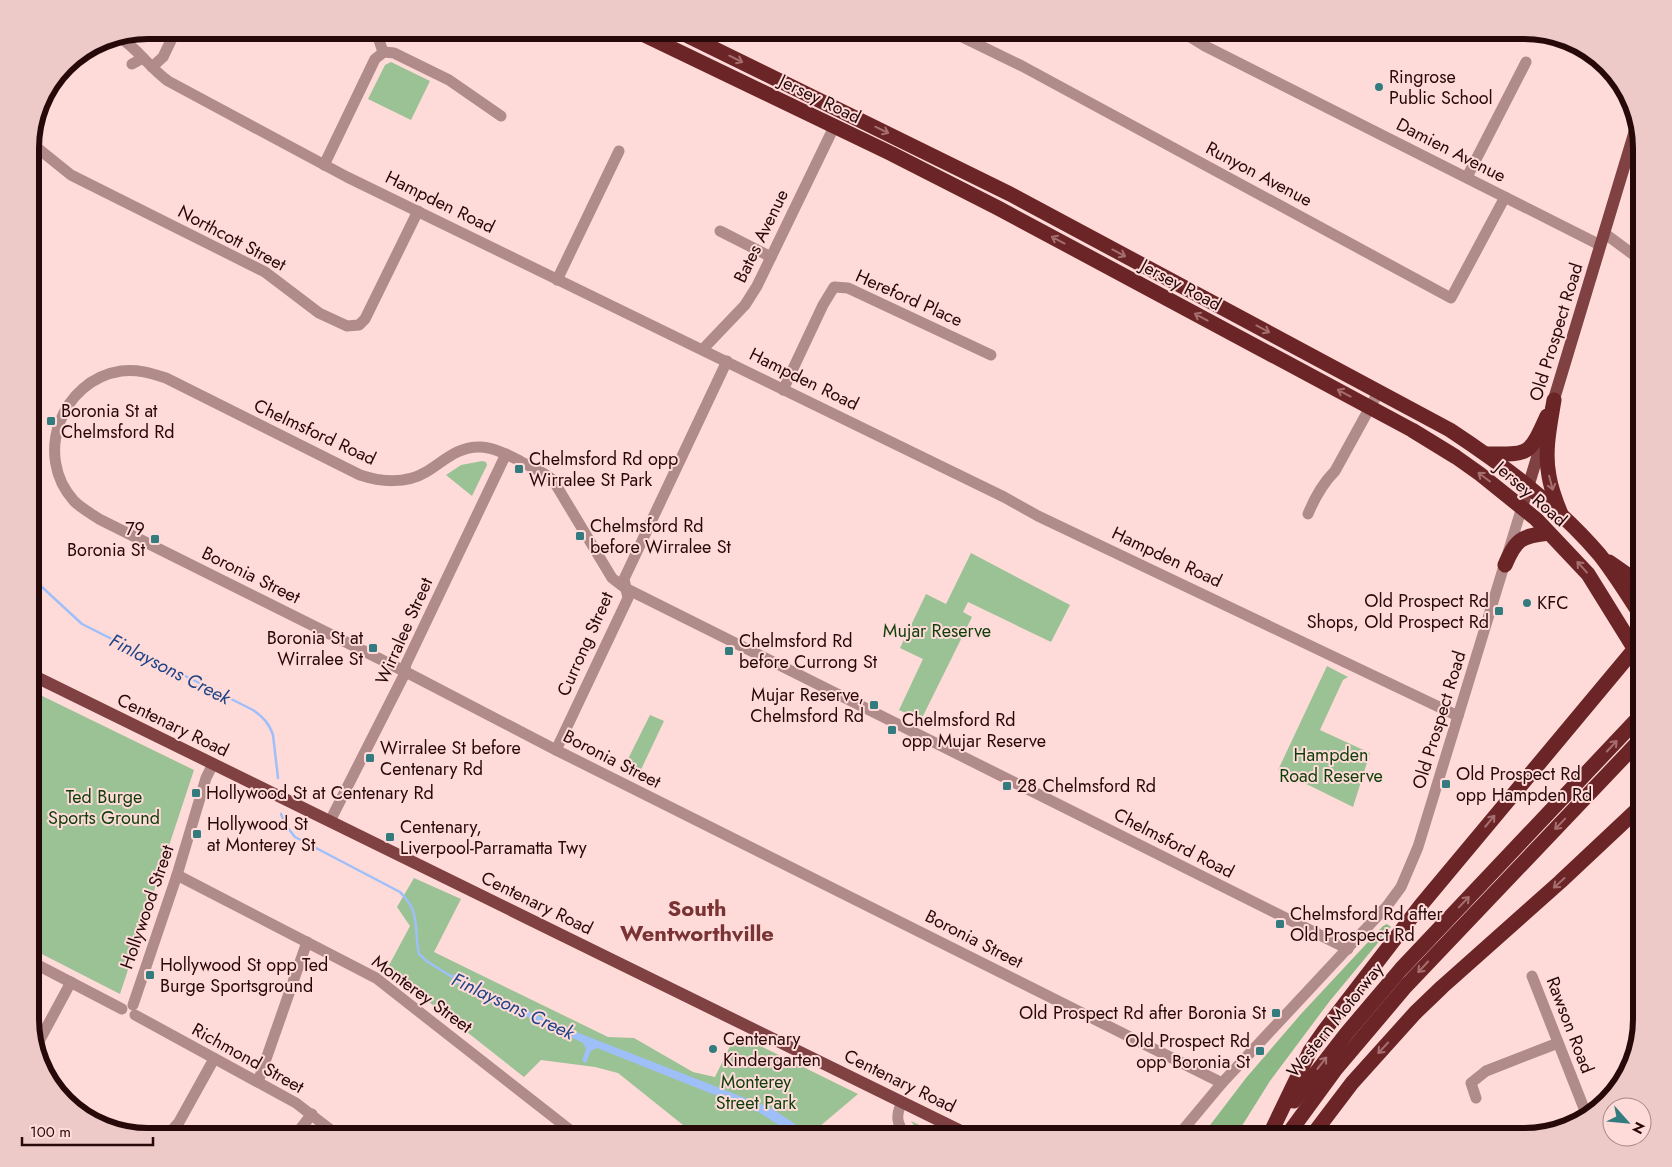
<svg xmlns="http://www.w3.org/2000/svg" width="1672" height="1167" viewBox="0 0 1672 1167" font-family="Jost,sans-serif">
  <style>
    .green { fill: #9bc294 }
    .forest { fill: #8bb884 }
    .water { fill: #9fbff8 }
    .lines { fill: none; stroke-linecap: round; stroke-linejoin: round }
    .stream { stroke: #9fbff8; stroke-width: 2.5 }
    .minor { stroke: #b08b8a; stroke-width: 11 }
    .major { stroke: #7f4141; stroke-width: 12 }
    .highway { stroke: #6b2527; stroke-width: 15 }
    .oneway { stroke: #a66e6e }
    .poi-dot { fill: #327b7f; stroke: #fedbd9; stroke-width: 2 }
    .labels { text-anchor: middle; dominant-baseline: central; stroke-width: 4; stroke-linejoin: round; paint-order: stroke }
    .poi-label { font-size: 18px; fill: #27090a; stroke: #fedbd9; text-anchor: start }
    .street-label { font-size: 18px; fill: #27090a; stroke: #fedbd9 }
    .park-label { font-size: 18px; fill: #0f3d08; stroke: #fedbd9 }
    .water-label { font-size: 19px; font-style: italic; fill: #204486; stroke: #fedbd9 }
    .district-label { font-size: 22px; font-weight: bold; fill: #7a3334; stroke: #fedbd9 }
    .rim { fill: none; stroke: #27090a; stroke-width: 6 }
  </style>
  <rect width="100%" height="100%" fill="#fedbd9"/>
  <g class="green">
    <path d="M 391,62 L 430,81 L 411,120 L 368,99 L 385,65 Z"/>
    <path d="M 482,461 L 486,462 L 487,465 L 472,496 L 446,475 L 461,465 Z"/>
    <path d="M 971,553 L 1070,605 L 1051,642 L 968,602 L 963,612 L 972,617 L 921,720 L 899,710 L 923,659 L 900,648 L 926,594 L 946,604 Z"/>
    <path d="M 1327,666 L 1348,677 L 1343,680 L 1320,730 L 1370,753 L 1353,807 L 1278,770 Z"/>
    <path d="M 30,690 L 194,770 L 120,994 L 30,948 Z"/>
    <path d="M 650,715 L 664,721 L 638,776 L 623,769 Z"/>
    <path d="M 414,878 L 461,899 L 434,952 L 608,1037 L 634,1038 L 693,1072 L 715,1077 L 736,1034 L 858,1094 L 819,1127 L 819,1137 L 698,1137 L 618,1073 L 595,1067 L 541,1060 L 524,1077 L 387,969 L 410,926 L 397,907 Z"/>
    <path d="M 911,1121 L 942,1136 L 922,1137 Z"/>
  </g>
  <path class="forest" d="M 1387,924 L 1391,927 L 1329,1002 L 1270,1081 L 1235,1137 L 1201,1137 L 1246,1078 L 1301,1014 L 1383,926 Z"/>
  <path class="water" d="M 453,974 L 553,1023 L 771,1108 L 815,1137 L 797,1137 L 760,1113 L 597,1048 L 591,1051 L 586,1063 L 582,1061 L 586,1049 L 583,1043 L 451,981 Z"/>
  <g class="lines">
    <g class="stream">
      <path d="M 30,576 L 82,624 L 253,710 C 263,717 269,723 273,735 L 278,778"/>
      <path d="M 281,814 L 287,827 L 295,837 L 400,892 C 422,914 413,927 419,954 L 428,962 L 454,978"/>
    </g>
    <g class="minor">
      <path d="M 948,30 L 1022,66 L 1451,298 L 1505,197"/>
      <path d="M 1179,30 L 1205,46 L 1600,245"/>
      <path d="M 118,36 C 137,48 150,68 168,81 L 347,177 L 1004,497 L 1038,516 L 1458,716"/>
      <path d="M 379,40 L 383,52"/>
      <path d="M 132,64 L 143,58"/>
      <path d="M 152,67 L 163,57 L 176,30"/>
      <path d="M 30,142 L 71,175 L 265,272 L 319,313 L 347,326 L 359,325 L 365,319 L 418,211"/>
      <path d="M 324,165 L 375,59 L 384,52 L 394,53 L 449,80 L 501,116"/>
      <path d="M 1467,177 L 1526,62"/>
      <path d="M 720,231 L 771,257"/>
      <path d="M 1604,233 L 1642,261"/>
      <path d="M 557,280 L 619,151"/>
      <path d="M 703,349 L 745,305 L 757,286 L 834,127"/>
      <path d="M 783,390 L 823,305 L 834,287 L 848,288 L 991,355"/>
      <path d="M 1308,514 C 1315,497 1322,484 1335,471 L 1379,391"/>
      <path d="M 556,750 L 628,598 L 624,579 L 727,361"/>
      <path d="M 330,821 L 403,677 L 406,664 L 506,454"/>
      <path d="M 177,875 L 376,978 L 579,1137"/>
      <path d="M 30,961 L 122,1009"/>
      <path d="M 1532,976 L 1587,1116"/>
      <path d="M 133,1005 L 177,875 L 206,778 L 213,764"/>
      <path d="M 135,1015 L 296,1103 L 340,1137"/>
      <path d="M 36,1047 L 71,982"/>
      <path d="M 258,1082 L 307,942"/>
      <path d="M 1222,1083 L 556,750 L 404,671 L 99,519 C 90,513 81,508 74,501 C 33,456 61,380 121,371 C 137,369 151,373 166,378 L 360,475 C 381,482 406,484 426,472 C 444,461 458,446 481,447 C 495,448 508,455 520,461 C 531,467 543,472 553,480 L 612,578 L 625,588 L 1348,949"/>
      <path d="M 1476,1098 L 1471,1083 L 1486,1071 L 1558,1043"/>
      <path d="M 902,1101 C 895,1118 897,1121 905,1137"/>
      <path d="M 166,1137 L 179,1122 L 214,1059"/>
      <path d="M 294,1137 L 312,1114"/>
      <path d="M 1177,1137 L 1222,1083 L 1387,906 L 1401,887 L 1418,847 L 1522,507"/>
    </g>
    <g class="major">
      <path d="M 1551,409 L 1637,124"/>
      <path d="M 1522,507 L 1545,431"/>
      <path d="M 30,674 L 973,1137"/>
    </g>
    <g class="highway">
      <path d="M 634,30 L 892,154 L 998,208 L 1412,430 L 1456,457 L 1480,474 L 1536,519 L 1588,574 L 1642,661"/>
      <path d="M 676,30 L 1010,194 L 1450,430 C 1503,465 1557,505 1599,554 C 1615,574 1628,596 1642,617"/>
      <path d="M 1554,400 C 1550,425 1544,451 1549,476 C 1551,489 1556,502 1561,514"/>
      <path d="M 1487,454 C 1530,454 1529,456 1547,416"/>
      <path d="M 1609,562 L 1642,585"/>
      <path d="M 1505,565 C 1516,539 1521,536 1549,533"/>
      <path d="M 1294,1101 L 1346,1034 L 1401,969 L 1642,714"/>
      <path d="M 1272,1130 L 1310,1051 L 1324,1031 L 1421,905 L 1642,640"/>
      <path d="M 1286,1137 L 1335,1070 L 1406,986 L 1642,738"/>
      <path d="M 1311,1137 L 1352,1083 L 1415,1013 L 1442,987 L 1560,882 L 1642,805"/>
    </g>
  </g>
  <defs><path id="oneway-shaft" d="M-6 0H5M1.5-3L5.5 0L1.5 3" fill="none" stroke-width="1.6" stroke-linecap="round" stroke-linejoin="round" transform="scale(1.25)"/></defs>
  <g class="oneway">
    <use href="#oneway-shaft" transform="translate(736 59) rotate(26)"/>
    <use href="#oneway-shaft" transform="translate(882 130) rotate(26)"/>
    <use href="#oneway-shaft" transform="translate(1058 240) rotate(-152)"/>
    <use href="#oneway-shaft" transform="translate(1119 253) rotate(28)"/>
    <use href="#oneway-shaft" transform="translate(1201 317) rotate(-152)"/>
    <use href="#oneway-shaft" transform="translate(1263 329) rotate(28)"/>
    <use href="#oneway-shaft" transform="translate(1344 393) rotate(-152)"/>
    <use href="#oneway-shaft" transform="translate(1484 477) rotate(-143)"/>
    <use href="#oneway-shaft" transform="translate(1551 483) rotate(75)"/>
    <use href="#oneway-shaft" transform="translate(1582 567) rotate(-132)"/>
    <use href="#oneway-shaft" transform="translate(1612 746) rotate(-47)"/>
    <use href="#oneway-shaft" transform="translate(1490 821) rotate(-50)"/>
    <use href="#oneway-shaft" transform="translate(1560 824) rotate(134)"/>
    <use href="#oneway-shaft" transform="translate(1559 883) rotate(138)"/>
    <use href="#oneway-shaft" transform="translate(1464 902) rotate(-46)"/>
    <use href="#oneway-shaft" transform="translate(1423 967) rotate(133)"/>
    <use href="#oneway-shaft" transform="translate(1383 1048) rotate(133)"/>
    <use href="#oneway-shaft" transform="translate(1322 1063) rotate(-52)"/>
  </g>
  <g class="poi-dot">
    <circle cx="1379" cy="87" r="5"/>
    <rect x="46" y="416" width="10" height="10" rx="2.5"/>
    <rect x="514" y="464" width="10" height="10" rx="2.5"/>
    <rect x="575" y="531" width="10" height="10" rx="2.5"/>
    <rect x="150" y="534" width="10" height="10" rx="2.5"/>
    <circle cx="1527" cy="603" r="5"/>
    <rect x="1494" y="606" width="10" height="10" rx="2.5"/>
    <rect x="368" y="643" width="10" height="10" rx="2.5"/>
    <rect x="724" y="646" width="10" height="10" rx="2.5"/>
    <rect x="869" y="700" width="10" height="10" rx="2.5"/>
    <rect x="887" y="725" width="10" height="10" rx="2.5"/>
    <rect x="365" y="753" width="10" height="10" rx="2.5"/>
    <rect x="1441" y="779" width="10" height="10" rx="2.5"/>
    <rect x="1002" y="781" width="10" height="10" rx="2.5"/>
    <rect x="191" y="788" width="10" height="10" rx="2.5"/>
    <rect x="192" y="829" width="10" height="10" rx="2.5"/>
    <rect x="385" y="832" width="10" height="10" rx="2.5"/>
    <rect x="1275" y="919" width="10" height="10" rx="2.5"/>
    <rect x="145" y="970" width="10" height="10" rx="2.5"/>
    <rect x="1271" y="1008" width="10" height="10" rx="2.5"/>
    <circle cx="713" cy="1049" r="5"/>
    <rect x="1255" y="1046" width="10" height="10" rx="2.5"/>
  </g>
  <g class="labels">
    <g class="poi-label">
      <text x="1389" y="77">Ringrose<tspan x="1389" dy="21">Public School</tspan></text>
      <text x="61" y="411">Boronia St at<tspan x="61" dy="21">Chelmsford Rd</tspan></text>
      <text x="529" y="459">Chelmsford Rd opp<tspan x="529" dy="21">Wirralee St Park</tspan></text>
      <text x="590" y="526">Chelmsford Rd<tspan x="590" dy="21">before Wirralee St</tspan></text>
      <text x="145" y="529" text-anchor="end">79<tspan x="145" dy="21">Boronia St</tspan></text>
      <text x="1489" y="601" text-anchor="end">Old Prospect Rd<tspan x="1489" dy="21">Shops, Old Prospect Rd</tspan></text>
      <text x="1537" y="603">KFC</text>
      <text x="363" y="638" text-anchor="end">Boronia St at<tspan x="363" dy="21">Wirralee St</tspan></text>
      <text x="739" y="641">Chelmsford Rd<tspan x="739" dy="21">before Currong St</tspan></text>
      <text x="864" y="695" text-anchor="end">Mujar Reserve,<tspan x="864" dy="21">Chelmsford Rd</tspan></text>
      <text x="902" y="720">Chelmsford Rd<tspan x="902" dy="21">opp Mujar Reserve</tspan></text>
      <text x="380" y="748">Wirralee St before<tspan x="380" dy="21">Centenary Rd</tspan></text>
      <text x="1456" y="774">Old Prospect Rd<tspan x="1456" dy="21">opp Hampden Rd</tspan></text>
      <text x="1017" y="786">28 Chelmsford Rd</text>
      <text x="206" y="793">Hollywood St at Centenary Rd</text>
      <text x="207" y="824">Hollywood St<tspan x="207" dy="21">at Monterey St</tspan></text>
      <text x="400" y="827">Centenary,<tspan x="400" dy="21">Liverpool-Parramatta Twy</tspan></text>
      <text x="1290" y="914">Chelmsford Rd after<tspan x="1290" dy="21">Old Prospect Rd</tspan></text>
      <text x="160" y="965">Hollywood St opp Ted<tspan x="160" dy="21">Burge Sportsground</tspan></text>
      <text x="1266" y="1013" text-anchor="end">Old Prospect Rd after Boronia St</text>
      <text x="723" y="1039">Centenary<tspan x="723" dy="21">Kindergarten</tspan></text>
      <text x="1250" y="1041" text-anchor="end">Old Prospect Rd<tspan x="1250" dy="21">opp Boronia St</tspan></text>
    </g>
    <g class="street-label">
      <text transform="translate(820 99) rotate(26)">Jersey Road</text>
      <text transform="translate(1451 150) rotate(27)">Damien Avenue</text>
      <text transform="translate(1259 174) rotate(28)">Runyon Avenue</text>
      <text transform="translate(440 202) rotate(26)">Hampden Road</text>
      <text transform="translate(761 236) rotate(-64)">Bates Avenue</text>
      <text transform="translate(232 238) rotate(28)">Northcott Street</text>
      <text transform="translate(1181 285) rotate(28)">Jersey Road</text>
      <text transform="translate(909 298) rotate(24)">Hereford Place</text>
      <text transform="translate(1556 332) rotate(-73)">Old Prospect Road</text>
      <text transform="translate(804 379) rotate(26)">Hampden Road</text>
      <text transform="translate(315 432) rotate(25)">Chelmsford Road</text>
      <text transform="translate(1531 494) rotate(41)">Jersey Road</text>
      <text transform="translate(1167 557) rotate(25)">Hampden Road</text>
      <text transform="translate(251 575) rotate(26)">Boronia Street</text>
      <text transform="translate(404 631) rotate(-66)">Wirralee Street</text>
      <text transform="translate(585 644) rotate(-66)">Currong Street</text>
      <text transform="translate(1439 720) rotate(-73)">Old Prospect Road</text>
      <text transform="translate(173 725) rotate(26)">Centenary Road</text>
      <text transform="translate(612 759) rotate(27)">Boronia Street</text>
      <text transform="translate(1174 843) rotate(27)">Chelmsford Road</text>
      <text transform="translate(537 903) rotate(26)">Centenary Road</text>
      <text transform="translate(147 907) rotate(-71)">Hollywood Street</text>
      <text transform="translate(974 939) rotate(27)">Boronia Street</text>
      <text transform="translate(422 994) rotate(36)">Monterey Street</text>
      <text transform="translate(1335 1020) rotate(-51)">Western Motorway</text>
      <text transform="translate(1570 1025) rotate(69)">Rawson Road</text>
      <text transform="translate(248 1058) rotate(29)">Richmond Street</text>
      <text transform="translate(900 1081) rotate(26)">Centenary Road</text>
    </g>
    <g class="park-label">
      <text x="937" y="631">Mujar Reserve</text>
      <text x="1331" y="755">Hampden<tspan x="1331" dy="21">Road Reserve</tspan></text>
      <text x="104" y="797">Ted Burge<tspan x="104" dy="21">Sports Ground</tspan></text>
      <text x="756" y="1082">Monterey<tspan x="756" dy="21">Street Park</tspan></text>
    </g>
    <g class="water-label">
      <text transform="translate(170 669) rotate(27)">Finlaysons Creek</text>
      <text transform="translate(513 1006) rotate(25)">Finlaysons Creek</text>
    </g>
    <g class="district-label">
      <text x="697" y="908">South<tspan x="697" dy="25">Wentworthville</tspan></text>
    </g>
  </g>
  <path d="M0 0H1672V1167H0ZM148 39H1524A109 109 0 0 1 1633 148V1019A109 109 0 0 1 1524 1128H148A109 109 0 0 1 39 1019V148A109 109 0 0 1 148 39Z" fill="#edcac8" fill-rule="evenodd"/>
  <path class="rim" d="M148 39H1524A109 109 0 0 1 1633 148V1019A109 109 0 0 1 1524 1128H148A109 109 0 0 1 39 1019V148A109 109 0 0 1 148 39Z"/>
  <g transform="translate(1627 1122) rotate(117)"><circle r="24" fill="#fedbd9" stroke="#a88786"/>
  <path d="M0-4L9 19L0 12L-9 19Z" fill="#327b7f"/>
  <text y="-8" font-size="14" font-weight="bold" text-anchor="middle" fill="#27090a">N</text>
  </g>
  <path d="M22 1137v8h131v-8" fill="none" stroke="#27090a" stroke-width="2.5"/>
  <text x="30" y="1137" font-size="15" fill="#27090a" stroke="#fedbd9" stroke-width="4" paint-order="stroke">100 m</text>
</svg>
